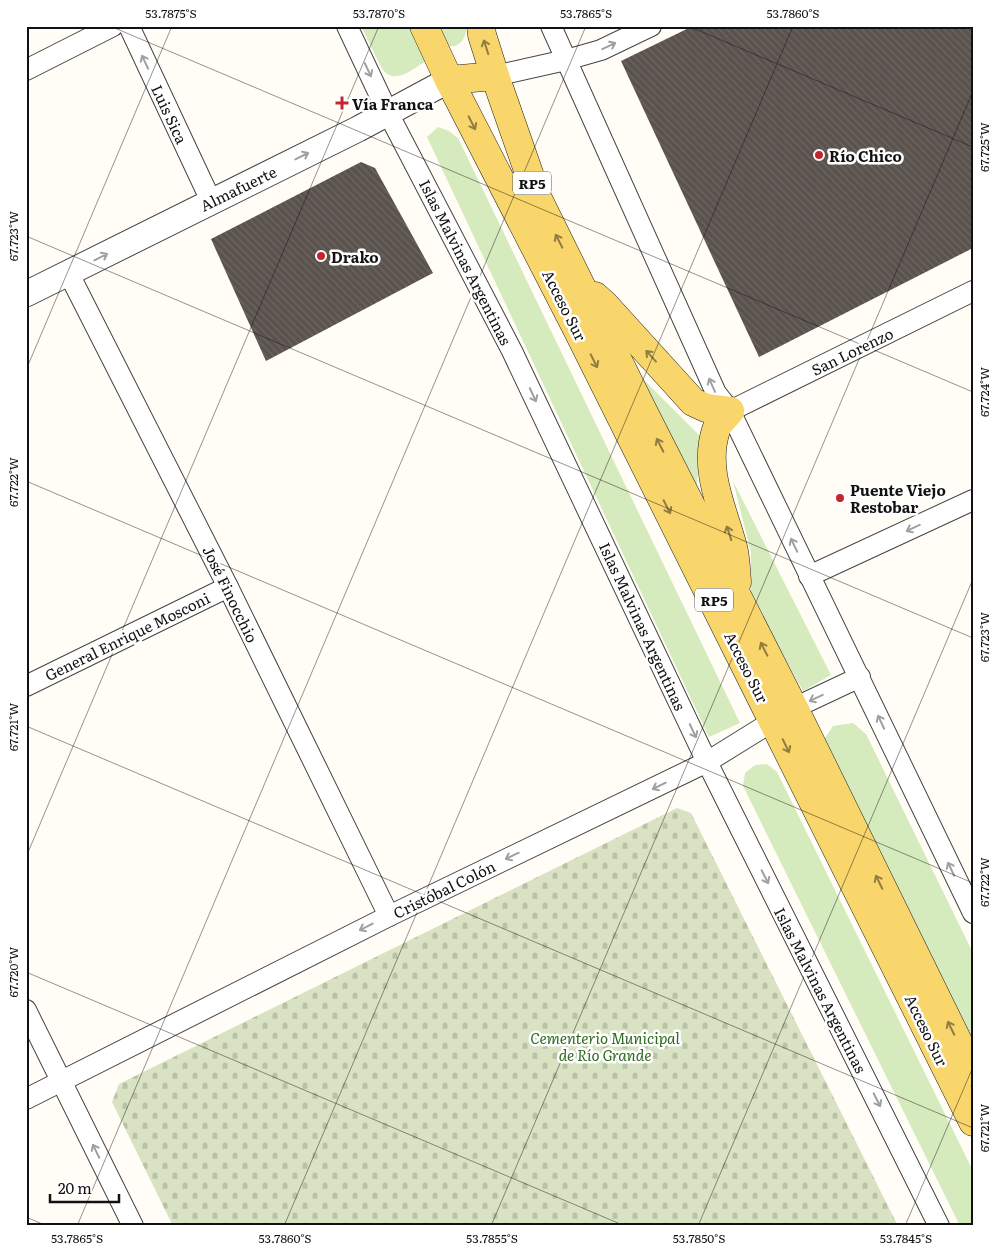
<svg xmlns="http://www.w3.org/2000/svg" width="999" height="1252" viewBox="0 0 999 1252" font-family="Literata,serif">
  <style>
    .green { fill: #d5ebbd }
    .cemetery { fill: url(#cemetery-stones) }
    .building { fill: url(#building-back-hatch) }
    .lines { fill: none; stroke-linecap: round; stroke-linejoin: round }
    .minor-casing { stroke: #444; stroke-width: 22 }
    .tertiary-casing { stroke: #444; stroke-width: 27 }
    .primary-casing { stroke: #222; stroke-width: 29 }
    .minor { stroke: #fff; stroke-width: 20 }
    .tertiary { stroke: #fff; stroke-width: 25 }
    .primary { stroke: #f9d66b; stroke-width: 28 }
    .oneway { stroke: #a0a0a0 }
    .oneway2 { stroke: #917d42 }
    .ticks { fill: none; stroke: #111; stroke-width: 1; stroke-opacity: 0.45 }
    .poi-dot { fill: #c4262e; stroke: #fff; stroke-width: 2 }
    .labels { text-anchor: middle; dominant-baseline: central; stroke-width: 5; stroke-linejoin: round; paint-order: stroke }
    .shield { fill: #fff; stroke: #585858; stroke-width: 1 }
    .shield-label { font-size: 14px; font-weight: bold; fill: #111 }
    .poi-label { font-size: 15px; font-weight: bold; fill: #111; stroke: #fff; text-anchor: start }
    .street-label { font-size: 15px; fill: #111; stroke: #fff }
    .park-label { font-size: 15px; font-style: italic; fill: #2f6b1f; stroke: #fff }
    .neatline { fill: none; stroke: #111; stroke-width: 2 }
    .ticks-label { font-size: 12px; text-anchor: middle; fill: #111 }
  </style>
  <defs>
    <pattern id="cemetery-stones" width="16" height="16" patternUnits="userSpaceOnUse" patternTransform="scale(1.25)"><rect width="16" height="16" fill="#d9e3c4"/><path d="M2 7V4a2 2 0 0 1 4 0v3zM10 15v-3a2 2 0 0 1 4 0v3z" fill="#b9c2a7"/></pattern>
    <pattern id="building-back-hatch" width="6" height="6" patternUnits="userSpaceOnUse" patternTransform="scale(1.25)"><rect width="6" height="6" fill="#5a524d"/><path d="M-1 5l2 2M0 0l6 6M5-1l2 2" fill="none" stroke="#6d6662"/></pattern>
  </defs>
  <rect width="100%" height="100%" fill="#fffdf5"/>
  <g class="green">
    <path d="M 361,26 L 409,26 L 426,61 C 412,69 395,86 382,69 Z"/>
    <path d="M 436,26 L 466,26 C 468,39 455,54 443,42 C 440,38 438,31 436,26 Z"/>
    <path d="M 438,127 L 449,131 L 458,138 L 740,723 L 709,737 L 427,137 Z"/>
    <path d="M 634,370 L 701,437 L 696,495 Z"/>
    <path d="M 733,481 L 831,675 L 803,691 L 751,596 L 751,552 Z"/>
    <path d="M 853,723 L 866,734 L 973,953 L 973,1050 L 825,750 L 825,738 L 833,726 Z"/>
    <path d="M 767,764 L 777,772 L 973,1171 L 973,1226 L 960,1226 L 743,786 L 745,773 L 755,765 Z"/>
  </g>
  <path class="cemetery" d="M 677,808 L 691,813 L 898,1226 L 173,1226 L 112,1102 L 119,1084 Z"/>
  <g class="building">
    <path d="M 693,26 L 973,26 L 973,248 L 759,357 L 621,61 Z"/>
    <path d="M 361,162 L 375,168 L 433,273 L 266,361 L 211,239 Z"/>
  </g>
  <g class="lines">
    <defs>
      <g id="minor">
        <path d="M 129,26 L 211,201"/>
        <path d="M 347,26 L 388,113 L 512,351 L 707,762 L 939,1226"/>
        <path d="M 551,26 L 716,393 L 730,411 L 973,913"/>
        <path d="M 26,70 L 113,26"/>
        <path d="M 495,76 L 566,60 L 601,50 L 651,26"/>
        <path d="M 69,274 L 228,587 L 389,916"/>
        <path d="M 730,411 L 973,291"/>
        <path d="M 809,576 L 973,500"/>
        <path d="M 26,686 L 228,587"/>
        <path d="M 26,1010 L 133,1226"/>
        <path d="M 26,1099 L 389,916 L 707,762 L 794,708 L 860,677"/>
      </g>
      <path id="tertiary" d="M 26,294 L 358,129 L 449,80"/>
      <g id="primary">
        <path d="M 424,26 L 449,80 L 495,76 L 482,35 L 481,26"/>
        <path d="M 495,76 L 538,199 L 642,409 L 794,708 L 973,1072"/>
        <path d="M 449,80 L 577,329 L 973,1122"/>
        <path d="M 595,296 L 604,304 L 693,402 L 706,408 L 730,411"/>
        <path d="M 730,411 C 726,417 718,423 716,430 C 703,470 723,509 733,547 C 736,558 736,570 737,582"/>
      </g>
    </defs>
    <use href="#minor" class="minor-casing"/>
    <use href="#tertiary" class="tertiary-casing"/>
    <use href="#primary" class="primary-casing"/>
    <use href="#minor" class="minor"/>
    <use href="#tertiary" class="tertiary"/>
    <use href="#primary" class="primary"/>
  </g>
  <defs><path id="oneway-shaft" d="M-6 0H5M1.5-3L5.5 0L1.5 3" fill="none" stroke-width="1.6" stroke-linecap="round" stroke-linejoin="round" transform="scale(1.25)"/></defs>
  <g class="oneway">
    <use href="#oneway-shaft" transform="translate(609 46) rotate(-25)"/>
    <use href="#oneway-shaft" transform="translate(145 62) rotate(-115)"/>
    <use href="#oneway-shaft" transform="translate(368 70) rotate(65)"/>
    <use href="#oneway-shaft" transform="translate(302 156) rotate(-26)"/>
    <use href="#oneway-shaft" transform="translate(101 257) rotate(-27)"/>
    <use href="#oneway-shaft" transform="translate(712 385) rotate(-114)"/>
    <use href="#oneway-shaft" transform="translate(533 395) rotate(65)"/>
    <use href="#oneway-shaft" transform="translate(913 528) rotate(155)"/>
    <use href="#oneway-shaft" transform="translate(794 545) rotate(-116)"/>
    <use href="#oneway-shaft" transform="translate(816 698) rotate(155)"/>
    <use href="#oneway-shaft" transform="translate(881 722) rotate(-115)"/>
    <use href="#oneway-shaft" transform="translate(693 731) rotate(65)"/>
    <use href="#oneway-shaft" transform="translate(659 786) rotate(154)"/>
    <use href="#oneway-shaft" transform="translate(512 856) rotate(154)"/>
    <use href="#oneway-shaft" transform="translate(951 869) rotate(-115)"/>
    <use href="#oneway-shaft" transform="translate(765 877) rotate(63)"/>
    <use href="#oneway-shaft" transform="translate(366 927) rotate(153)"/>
    <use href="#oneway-shaft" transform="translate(877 1100) rotate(63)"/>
    <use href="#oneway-shaft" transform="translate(96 1151) rotate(-116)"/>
  </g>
  <g class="oneway2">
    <use href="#oneway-shaft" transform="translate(486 47) rotate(-108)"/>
    <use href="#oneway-shaft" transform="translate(472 123) rotate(63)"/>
    <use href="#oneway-shaft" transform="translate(559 241) rotate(-117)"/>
    <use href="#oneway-shaft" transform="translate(651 356) rotate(-132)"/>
    <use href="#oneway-shaft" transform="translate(594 361) rotate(63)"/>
    <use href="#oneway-shaft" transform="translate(660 445) rotate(-117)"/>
    <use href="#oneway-shaft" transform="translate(667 507) rotate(63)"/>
    <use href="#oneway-shaft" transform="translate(729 533) rotate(-108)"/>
    <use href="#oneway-shaft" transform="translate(764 649) rotate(-117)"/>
    <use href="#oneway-shaft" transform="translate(786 746) rotate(64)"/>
    <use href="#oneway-shaft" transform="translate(879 882) rotate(-116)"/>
    <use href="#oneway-shaft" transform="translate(951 1028) rotate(-116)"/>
  </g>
  <path class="ticks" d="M 110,26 L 973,392M 688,26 L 973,147M 26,236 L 973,638M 26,370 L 172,26M 26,481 L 973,883M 26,726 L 973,1128M 26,857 L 379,26M 26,972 L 625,1226M 26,1217 L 47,1226M 77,1226 L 586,26M 284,1226 L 793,26M 491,1226 L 973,91M 698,1226 L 973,579M 905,1226 L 973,1067"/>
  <g class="poi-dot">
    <path d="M339.5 95.5h5v5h5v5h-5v5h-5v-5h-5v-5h5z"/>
    <circle cx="819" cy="155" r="5"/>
    <circle cx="321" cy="256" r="5"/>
    <circle cx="840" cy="498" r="5"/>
  </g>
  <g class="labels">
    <g class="shield">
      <rect x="513" y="171.5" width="38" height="23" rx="4"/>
      <rect x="695" y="588.5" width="38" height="23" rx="4"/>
    </g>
    <g class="shield-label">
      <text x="532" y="183">RP5</text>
      <text x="714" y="600">RP5</text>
    </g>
    <g class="poi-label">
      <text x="352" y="103">Vía Franca</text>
      <text x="829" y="155">Río Chico</text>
      <text x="331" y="256">Drako</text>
      <text x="850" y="489">Puente Viejo<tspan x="850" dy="17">Restobar</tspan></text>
    </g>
    <g class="street-label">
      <text transform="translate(170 114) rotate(65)">Luis Sica</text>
      <text transform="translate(238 188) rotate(-26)">Almafuerte</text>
      <text transform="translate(466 262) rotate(63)">Islas Malvinas Argentinas</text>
      <text transform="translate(565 305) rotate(63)">Acceso Sur</text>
      <text transform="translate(852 351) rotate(-26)">San Lorenzo</text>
      <text transform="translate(231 594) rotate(64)">José Finocchio</text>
      <text transform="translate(643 626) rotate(65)">Islas Malvinas Argentinas</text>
      <text transform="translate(127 636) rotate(-26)">General Enrique Mosconi</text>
      <text transform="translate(747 667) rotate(63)">Acceso Sur</text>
      <text transform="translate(444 889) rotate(-26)">Cristóbal Colón</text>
      <text transform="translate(821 990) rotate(63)">Islas Malvinas Argentinas</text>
      <text transform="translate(927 1030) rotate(64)">Acceso Sur</text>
    </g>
    <g class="park-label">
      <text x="605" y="1037">Cementerio Municipal<tspan x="605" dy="17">de Río Grande</tspan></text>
    </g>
  </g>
  <rect width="999" height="1252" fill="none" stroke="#ffffff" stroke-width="55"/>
  <path d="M50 1194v8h69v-8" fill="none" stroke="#111111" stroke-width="2.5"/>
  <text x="58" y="1194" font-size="15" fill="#111111" stroke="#ffffff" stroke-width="4" paint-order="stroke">20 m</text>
  <rect x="28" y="28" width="944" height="1196" class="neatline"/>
  <g class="ticks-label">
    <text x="171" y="18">53.7875°S</text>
    <text x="379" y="18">53.7870°S</text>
    <text x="586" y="18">53.7865°S</text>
    <text x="793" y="18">53.7860°S</text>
    <text transform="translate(985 147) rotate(-90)" y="4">67.725°W</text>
    <text transform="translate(14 236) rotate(-90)" y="4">67.723°W</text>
    <text transform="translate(985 392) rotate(-90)" y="4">67.724°W</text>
    <text transform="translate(14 482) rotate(-90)" y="4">67.722°W</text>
    <text transform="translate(985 637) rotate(-90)" y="4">67.723°W</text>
    <text transform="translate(14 727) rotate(-90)" y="4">67.721°W</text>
    <text transform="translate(985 882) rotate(-90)" y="4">67.722°W</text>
    <text transform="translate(14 972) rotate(-90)" y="4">67.720°W</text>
    <text transform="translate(985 1128) rotate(-90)" y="4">67.721°W</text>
    <text x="77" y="1243">53.7865°S</text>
    <text x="285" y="1243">53.7860°S</text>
    <text x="492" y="1243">53.7855°S</text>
    <text x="699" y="1243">53.7850°S</text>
    <text x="906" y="1243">53.7845°S</text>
  </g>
</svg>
